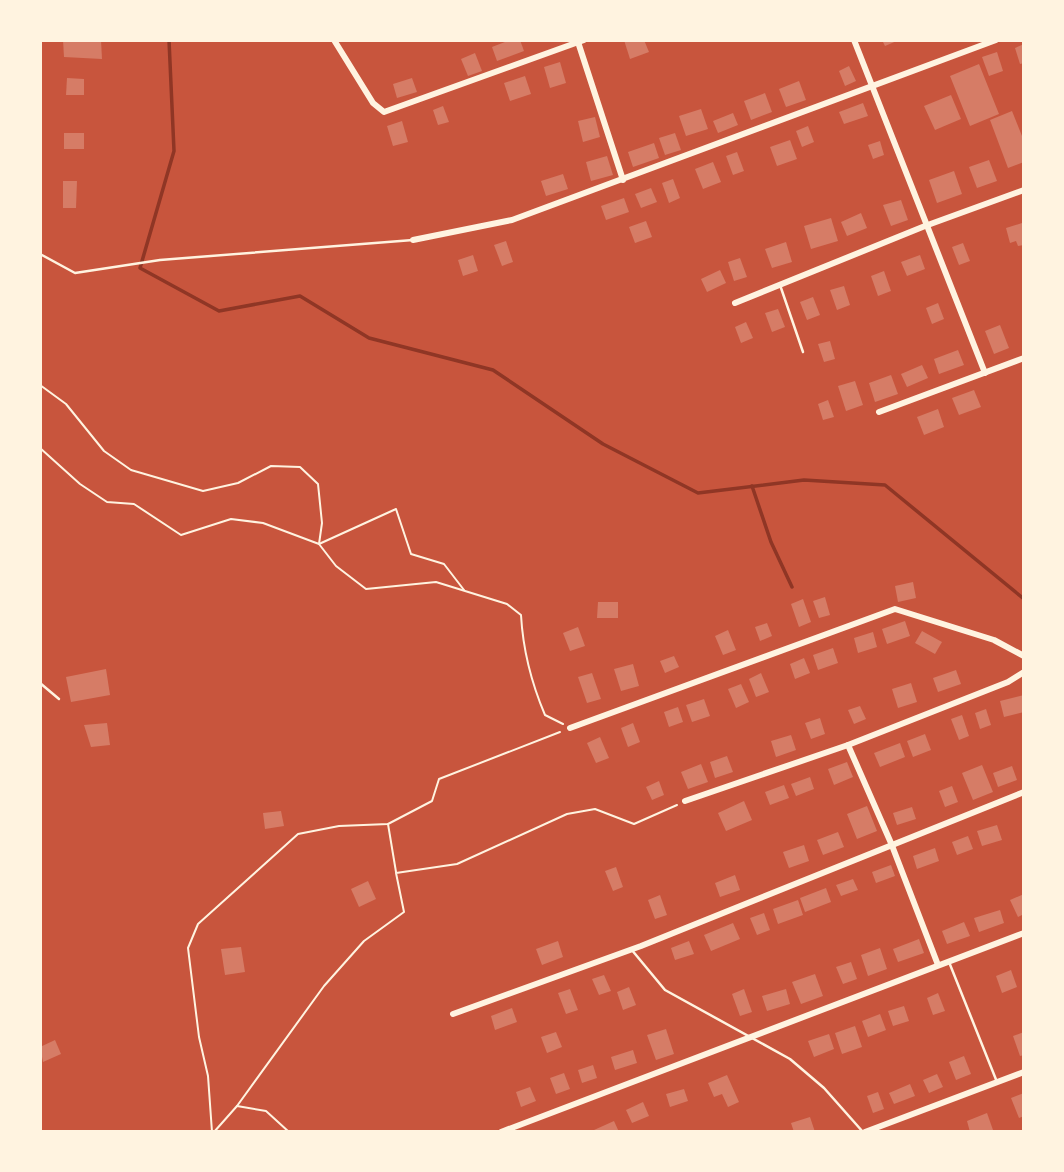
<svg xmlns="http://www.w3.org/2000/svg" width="1064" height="1172" viewBox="0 0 1064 1172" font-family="'Fira Sans Condensed',sans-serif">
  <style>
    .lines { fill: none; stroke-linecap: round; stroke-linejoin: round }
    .stream { stroke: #8f3625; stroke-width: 3.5 }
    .building { fill: #d67c66 }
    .path { stroke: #fff3e0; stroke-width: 2 }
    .service { stroke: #fff3e0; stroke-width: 2.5 }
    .minor { stroke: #fff3e0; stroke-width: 6 }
  </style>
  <rect width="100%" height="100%" fill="#c8553d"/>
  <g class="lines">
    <g class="stream">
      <path d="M 169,40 L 174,151 L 140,268 L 219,311 L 300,296 L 369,338 L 493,370 L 603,444 L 698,493 L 804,480 L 885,485 L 1024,599"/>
      <path d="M 752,486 L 771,542 L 792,587"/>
    </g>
  </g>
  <g class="building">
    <path d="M 63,40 L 101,40 L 102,59 L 64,57 Z"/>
    <path d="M 510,40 L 520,40 L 524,51 L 497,61 L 492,47 Z"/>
    <path d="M 624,40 L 644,40 L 649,52 L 630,59 Z"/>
    <path d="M 882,40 L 899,40 L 885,46 Z"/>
    <path d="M 1024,44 L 1024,63 L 1020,64 L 1015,48 Z"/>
    <path d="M 997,52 L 1003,71 L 989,76 L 982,57 Z"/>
    <path d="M 475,53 L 482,71 L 468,76 L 461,59 Z"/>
    <path d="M 560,62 L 566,83 L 550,88 L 544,67 Z"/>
    <path d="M 979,64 L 999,114 L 970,126 L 950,76 Z"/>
    <path d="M 849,66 L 856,81 L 845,86 L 839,71 Z"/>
    <path d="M 525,76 L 531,94 L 510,101 L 504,83 Z"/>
    <path d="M 67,78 L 84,79 L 84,95 L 66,95 Z"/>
    <path d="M 412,78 L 417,92 L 397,98 L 393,84 Z"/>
    <path d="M 799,81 L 806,100 L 786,107 L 779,89 Z"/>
    <path d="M 765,93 L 772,112 L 751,120 L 744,101 Z"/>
    <path d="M 951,95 L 961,119 L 935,130 L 924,106 Z"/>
    <path d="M 863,103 L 868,116 L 844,124 L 839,112 Z"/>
    <path d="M 443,106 L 449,122 L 438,125 L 433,110 Z"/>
    <path d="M 701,109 L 708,129 L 686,136 L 679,116 Z"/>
    <path d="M 1012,111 L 1024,141 L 1024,162 L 1008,168 L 990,120 Z"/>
    <path d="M 733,113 L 738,125 L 718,133 L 713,121 Z"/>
    <path d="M 595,117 L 600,137 L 583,142 L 578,121 Z"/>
    <path d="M 402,121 L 408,142 L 393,146 L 387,126 Z"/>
    <path d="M 808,126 L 814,142 L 802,147 L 796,131 Z"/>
    <rect x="64" y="133" width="20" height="16"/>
    <path d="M 675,133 L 681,150 L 665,155 L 659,138 Z"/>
    <path d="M 790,140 L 797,159 L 777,166 L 770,147 Z"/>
    <path d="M 880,141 L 884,155 L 873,159 L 868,145 Z"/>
    <path d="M 654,143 L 659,158 L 633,167 L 628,152 Z"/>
    <path d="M 737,152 L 744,171 L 733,175 L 726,156 Z"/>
    <path d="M 607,156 L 613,175 L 591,181 L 586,162 Z"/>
    <path d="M 989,160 L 997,181 L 977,188 L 969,167 Z"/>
    <path d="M 713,162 L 721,182 L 703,189 L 695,169 Z"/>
    <path d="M 954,171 L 962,194 L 937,203 L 929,180 Z"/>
    <path d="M 563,174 L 568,189 L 546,196 L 541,181 Z"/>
    <path d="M 673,179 L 680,198 L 669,203 L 662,183 Z"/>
    <path d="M 63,181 L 77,181 L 76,208 L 63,208 Z"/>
    <path d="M 651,188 L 657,202 L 641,208 L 635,194 Z"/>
    <path d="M 624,198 L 629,212 L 606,220 L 601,206 Z"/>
    <path d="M 901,200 L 908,220 L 891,226 L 883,205 Z"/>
    <path d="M 861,213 L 867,228 L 847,236 L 841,222 Z"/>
    <path d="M 831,218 L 838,241 L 811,249 L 804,226 Z"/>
    <path d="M 646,221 L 652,237 L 635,243 L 629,227 Z"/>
    <path d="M 1022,223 L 1024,245 L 1018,246 L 1016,241 L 1010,243 L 1006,228 Z"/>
    <path d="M 506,241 L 513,262 L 502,266 L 494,245 Z"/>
    <path d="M 786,242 L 792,262 L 772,268 L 765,249 Z"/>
    <path d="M 963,243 L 970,261 L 959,265 L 952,247 Z"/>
    <path d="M 473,255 L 478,271 L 463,276 L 458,260 Z"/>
    <path d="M 920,255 L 925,269 L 907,276 L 901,262 Z"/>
    <path d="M 740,258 L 747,277 L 734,281 L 728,262 Z"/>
    <path d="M 720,270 L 726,283 L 707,292 L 701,279 Z"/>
    <path d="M 884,271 L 891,291 L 878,296 L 871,276 Z"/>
    <path d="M 844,286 L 850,305 L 837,310 L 830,290 Z"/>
    <path d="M 813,297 L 820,315 L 807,320 L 800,302 Z"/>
    <path d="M 938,303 L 944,319 L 932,324 L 926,308 Z"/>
    <path d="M 778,309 L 785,327 L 772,332 L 765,313 Z"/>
    <path d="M 746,322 L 753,338 L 741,343 L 735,327 Z"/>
    <path d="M 1000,325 L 1009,348 L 994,354 L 985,331 Z"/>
    <path d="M 830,341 L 835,359 L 824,362 L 818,344 Z"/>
    <path d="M 958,350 L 964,365 L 939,374 L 934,359 Z"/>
    <path d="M 922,365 L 928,378 L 907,387 L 901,374 Z"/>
    <path d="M 891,375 L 898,394 L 875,402 L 869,383 Z"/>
    <path d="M 855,381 L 863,405 L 846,411 L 838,386 Z"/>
    <path d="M 974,390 L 981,407 L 959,415 L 952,398 Z"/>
    <path d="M 828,400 L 834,417 L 823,420 L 818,404 Z"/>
    <path d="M 938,409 L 944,427 L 924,435 L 917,417 Z"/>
    <path d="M 913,582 L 916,598 L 898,602 L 895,586 Z"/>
    <path d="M 825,597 L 830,615 L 819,618 L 813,601 Z"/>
    <path d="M 803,599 L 811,622 L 799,627 L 791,604 Z"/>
    <path d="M 598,602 L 618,602 L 618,618 L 597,618 Z"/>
    <path d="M 905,621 L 910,636 L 887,644 L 882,629 Z"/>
    <path d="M 767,623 L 772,636 L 760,641 L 755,627 Z"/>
    <path d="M 578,627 L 585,646 L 570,651 L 563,633 Z"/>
    <path d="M 728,630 L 736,650 L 723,655 L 715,636 Z"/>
    <path d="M 922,631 L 942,642 L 935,654 L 915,643 Z"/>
    <path d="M 873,632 L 877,647 L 858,653 L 854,638 Z"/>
    <path d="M 833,648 L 838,663 L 818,670 L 813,655 Z"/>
    <path d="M 674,656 L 679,667 L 665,673 L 660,661 Z"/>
    <path d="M 804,658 L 810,673 L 795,679 L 790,664 Z"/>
    <path d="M 633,664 L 639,686 L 621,691 L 614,669 Z"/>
    <path d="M 106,669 L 110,695 L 71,702 L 66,677 Z"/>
    <path d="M 956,670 L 961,684 L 938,692 L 933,678 Z"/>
    <path d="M 592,673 L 601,699 L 587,703 L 578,677 Z"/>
    <path d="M 761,673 L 769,692 L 756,697 L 749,679 Z"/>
    <path d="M 911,683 L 917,702 L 898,708 L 892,689 Z"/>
    <path d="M 741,684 L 749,702 L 736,708 L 728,689 Z"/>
    <path d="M 1024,695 L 1024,712 L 1004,717 L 1000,701 Z"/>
    <path d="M 704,699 L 710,716 L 692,722 L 686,705 Z"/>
    <path d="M 860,706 L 866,719 L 854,724 L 848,710 Z"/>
    <path d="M 678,707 L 683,722 L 669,727 L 664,712 Z"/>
    <path d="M 986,709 L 991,725 L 980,729 L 975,713 Z"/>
    <path d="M 962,715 L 969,736 L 959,740 L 951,719 Z"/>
    <path d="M 820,718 L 825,734 L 811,739 L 805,723 Z"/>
    <path d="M 107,723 L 110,745 L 91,747 L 84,725 Z"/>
    <path d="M 633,723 L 640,742 L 628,747 L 621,728 Z"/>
    <path d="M 925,734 L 931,750 L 913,757 L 907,741 Z"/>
    <path d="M 791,735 L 796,750 L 776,757 L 771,741 Z"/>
    <path d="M 600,737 L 609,758 L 596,763 L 587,743 Z"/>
    <path d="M 900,743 L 905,757 L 880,767 L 874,753 Z"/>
    <path d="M 727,756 L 733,772 L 715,778 L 710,762 Z"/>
    <path d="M 847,762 L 853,777 L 834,785 L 828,769 Z"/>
    <path d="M 701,764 L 708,782 L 688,789 L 681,772 Z"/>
    <path d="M 982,765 L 993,792 L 973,800 L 962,773 Z"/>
    <path d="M 1012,766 L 1017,780 L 998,787 L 993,773 Z"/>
    <path d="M 810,777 L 814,789 L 796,796 L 791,784 Z"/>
    <path d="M 659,781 L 664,795 L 652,800 L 646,787 Z"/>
    <path d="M 784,785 L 789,798 L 770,805 L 765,792 Z"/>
    <path d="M 952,786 L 958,802 L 945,807 L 939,791 Z"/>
    <path d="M 744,801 L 752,820 L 726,831 L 718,813 Z"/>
    <path d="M 867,806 L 877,831 L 857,839 L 847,814 Z"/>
    <path d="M 912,807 L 916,819 L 897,825 L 893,813 Z"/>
    <path d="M 281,811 L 284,826 L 265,829 L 263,813 Z"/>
    <path d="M 997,825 L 1002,840 L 982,846 L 977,831 Z"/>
    <path d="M 838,832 L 844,847 L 823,855 L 817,840 Z"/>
    <path d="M 968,836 L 973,849 L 957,855 L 952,842 Z"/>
    <path d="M 804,845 L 809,861 L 789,868 L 783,852 Z"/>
    <path d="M 935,848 L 939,861 L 917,869 L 913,856 Z"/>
    <path d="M 891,865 L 895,876 L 876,883 L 872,872 Z"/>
    <path d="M 616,867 L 623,887 L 613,891 L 605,871 Z"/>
    <path d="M 735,875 L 740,890 L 720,897 L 715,883 Z"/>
    <path d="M 853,879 L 858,890 L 841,896 L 836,885 Z"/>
    <path d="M 368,881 L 376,899 L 359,907 L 351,889 Z"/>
    <path d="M 826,888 L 831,902 L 805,912 L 800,898 Z"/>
    <path d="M 1024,894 L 1024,914 L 1018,917 L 1010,900 Z"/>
    <path d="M 660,895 L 667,915 L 655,919 L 648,900 Z"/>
    <path d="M 798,900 L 803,915 L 778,924 L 773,909 Z"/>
    <path d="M 1000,910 L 1004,923 L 979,932 L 974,918 Z"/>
    <path d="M 764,913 L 770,930 L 757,935 L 750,918 Z"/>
    <path d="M 964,922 L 970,936 L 947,944 L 942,931 Z"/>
    <path d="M 733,923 L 740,939 L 711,951 L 704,935 Z"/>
    <path d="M 919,939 L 924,953 L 898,962 L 893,949 Z"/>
    <path d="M 558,941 L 563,957 L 542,965 L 536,949 Z"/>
    <path d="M 689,941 L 694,954 L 675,960 L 671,948 Z"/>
    <path d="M 241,947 L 245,972 L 225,975 L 221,949 Z"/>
    <path d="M 880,948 L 887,969 L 868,976 L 861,955 Z"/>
    <path d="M 851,962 L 857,979 L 843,984 L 836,967 Z"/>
    <path d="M 1011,970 L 1017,987 L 1002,993 L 996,976 Z"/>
    <path d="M 815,974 L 823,996 L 801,1004 L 792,982 Z"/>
    <path d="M 604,975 L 611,991 L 599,995 L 592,979 Z"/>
    <path d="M 629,987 L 636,1005 L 623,1010 L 617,992 Z"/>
    <path d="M 570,989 L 578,1010 L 566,1014 L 558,993 Z"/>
    <path d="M 744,989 L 752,1012 L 740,1016 L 732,994 Z"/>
    <path d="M 786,989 L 790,1004 L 767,1011 L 762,996 Z"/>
    <path d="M 938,993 L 945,1011 L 933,1015 L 927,998 Z"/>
    <path d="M 904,1006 L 909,1021 L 893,1026 L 888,1011 Z"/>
    <path d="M 512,1008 L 517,1022 L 495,1030 L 491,1016 Z"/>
    <path d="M 880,1014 L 886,1030 L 868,1037 L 862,1021 Z"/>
    <path d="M 855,1026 L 862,1047 L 842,1054 L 835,1033 Z"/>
    <path d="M 666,1029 L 674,1054 L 656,1060 L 647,1035 Z"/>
    <path d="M 556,1032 L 562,1047 L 547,1053 L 541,1037 Z"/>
    <path d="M 1024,1032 L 1024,1055 L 1020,1056 L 1013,1036 Z"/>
    <path d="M 829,1034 L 834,1049 L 814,1057 L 808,1041 Z"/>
    <path d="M 55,1040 L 61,1054 L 43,1062 L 40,1047 Z"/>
    <path d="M 633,1050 L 637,1063 L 615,1070 L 611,1057 Z"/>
    <path d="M 964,1056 L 971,1074 L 956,1080 L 949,1062 Z"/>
    <path d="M 593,1065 L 597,1078 L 582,1083 L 578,1070 Z"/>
    <path d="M 564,1073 L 570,1089 L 556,1094 L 550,1078 Z"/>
    <path d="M 937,1074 L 943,1087 L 929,1093 L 923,1080 Z"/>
    <path d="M 727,1075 L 739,1102 L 728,1107 L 722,1094 L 714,1097 L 708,1083 Z"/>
    <path d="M 910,1084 L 915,1096 L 894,1104 L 889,1093 Z"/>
    <path d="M 530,1087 L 536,1101 L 521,1107 L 516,1092 Z"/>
    <path d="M 684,1089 L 688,1101 L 670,1107 L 666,1094 Z"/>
    <path d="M 878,1092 L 884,1109 L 873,1113 L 867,1096 Z"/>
    <path d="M 1024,1093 L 1024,1116 L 1019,1118 L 1011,1098 Z"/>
    <path d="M 643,1102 L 649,1116 L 632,1123 L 626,1110 Z"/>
    <path d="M 987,1113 L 993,1130 L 970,1132 L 967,1121 Z"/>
    <path d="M 810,1117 L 815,1132 L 794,1132 L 791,1123 Z"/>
    <path d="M 614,1121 L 619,1132 L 594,1132 L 594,1130 Z"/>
  </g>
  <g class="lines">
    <g class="path">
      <path d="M 40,385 L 66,404 L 104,451 L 131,470 L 203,491 L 238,483 L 271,466 L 300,467 L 318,484 L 322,523 L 319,544 L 336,566 L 366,589 L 436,582 L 507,604 L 521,615 C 523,651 531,682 545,715 L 563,724"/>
      <path d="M 40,448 L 80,484 L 107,502 L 134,504 L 181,535 L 231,519 L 263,523 L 319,544 L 396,509 L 411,554 L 444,564 L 464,590"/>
      <path d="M 388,824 L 396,872"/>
      <path d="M 237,1106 L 324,986 L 364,941 L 404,912 L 396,873 L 457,864 L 567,814 L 595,809 L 634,824 L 677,805"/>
      <path d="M 212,1132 L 208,1076 L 199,1037 L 188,948 L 198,924 L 298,834 L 339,826 L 388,824 L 432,801 L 439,779 L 560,732"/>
      <path d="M 214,1132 L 237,1106 L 266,1111 L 289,1132"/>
    </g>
    <g class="service">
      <path d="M 40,254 L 75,273 L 160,260 L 413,240"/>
      <path d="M 780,285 L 803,352"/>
      <path d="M 40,683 L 59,699"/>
      <path d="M 631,949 L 665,990 L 790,1059 L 824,1088 L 863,1132"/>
      <path d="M 949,962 L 997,1082"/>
    </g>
    <g class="minor">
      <path d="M 334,40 L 373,103 L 384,112 L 584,40"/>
      <path d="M 854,40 L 985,373"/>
      <path d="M 578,42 L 623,180"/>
      <path d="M 413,240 L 512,220 L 996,40"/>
      <path d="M 735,303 L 925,226 L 1024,190"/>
      <path d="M 879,412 L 1024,358"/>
      <path d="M 570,728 L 895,609 L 994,640 L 1024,656"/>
      <path d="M 848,745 L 891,843 L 938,965"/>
      <path d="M 685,801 L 848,745 L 1008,682 L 1024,672"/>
      <path d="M 453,1014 L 641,946 L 1024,792"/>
      <path d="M 501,1132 L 1024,933"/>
      <path d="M 865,1132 L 1024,1072"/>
    </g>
  </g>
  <rect width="1064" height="1172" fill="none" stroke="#fff3e0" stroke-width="84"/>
</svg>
